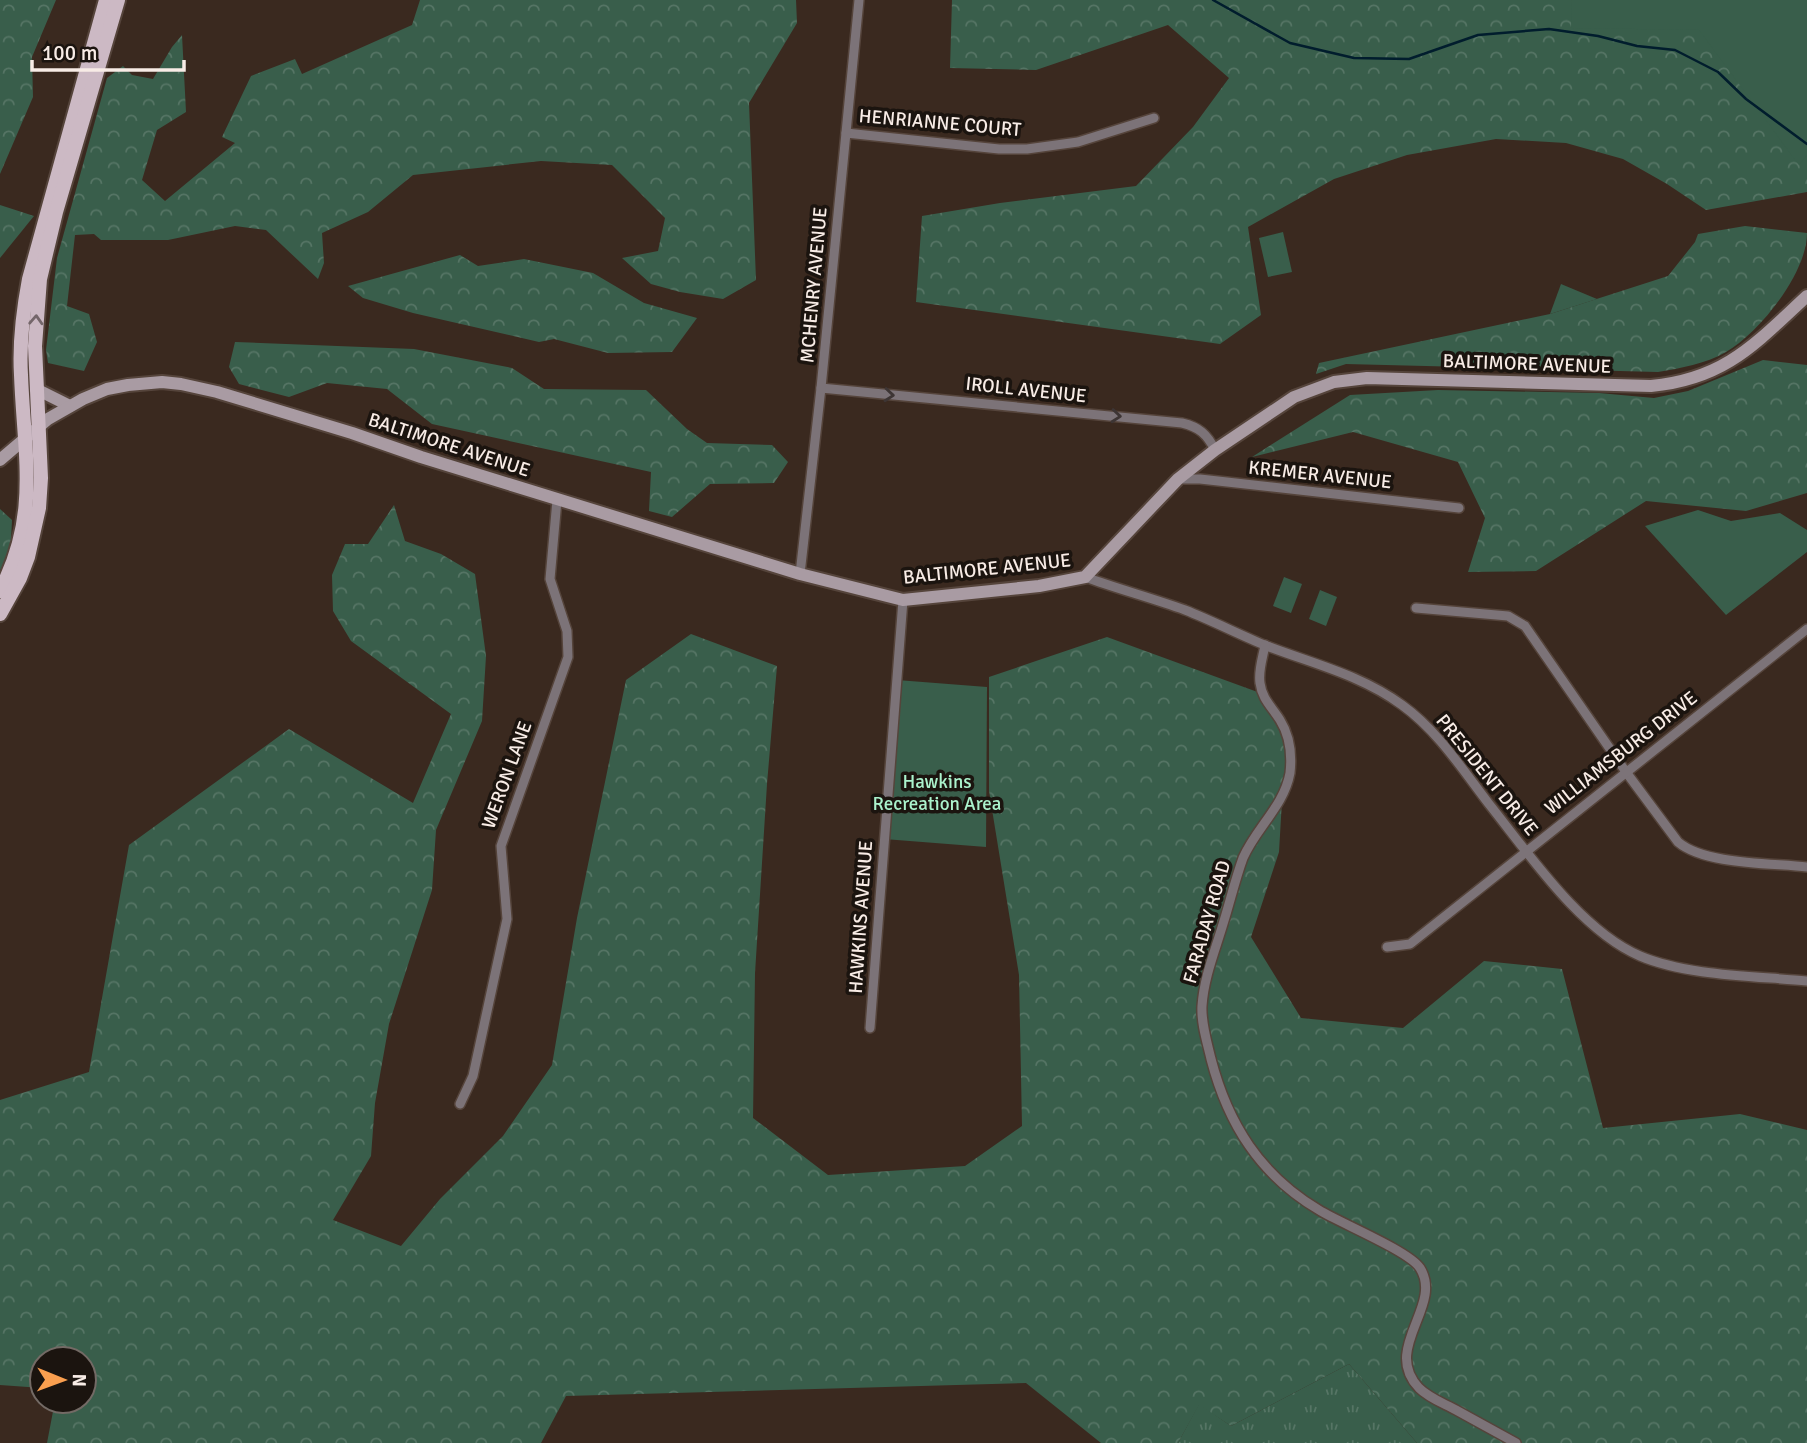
<svg xmlns="http://www.w3.org/2000/svg" width="1807" height="1443" viewBox="0 0 1807 1443" font-family="Signika,sans-serif">
  <style>
    .grass { fill: url(#grass-tufts) }
    .forest { fill: url(#forest-crowns) }
    .green { fill: #395e4b }
    .lines { fill: none; stroke-linecap: round; stroke-linejoin: round }
    .stream { stroke: #011d2d; stroke-width: 2.5 }
    .street-casing { stroke: #55443b; stroke-width: 12 }
    .secondary-casing { stroke: #55443b; stroke-width: 16 }
    .primary-casing { stroke: #55443b; stroke-width: 18 }
    .street { stroke: #7c7378; stroke-width: 9 }
    .secondary { stroke: #a99ba3; stroke-width: 12 }
    .primary { stroke: #ccb9c4; stroke-width: 14 }
    .oneway { stroke: #74666a }
    .oneway2 { stroke: #3d3534 }
    .labels { text-anchor: middle; dominant-baseline: central; stroke-width: 7; stroke-linejoin: round; paint-order: stroke }
    .street-label { font-size: 19px; fill: #f8ece6; stroke: #1b140f }
    .park-label { font-size: 19px; fill: #abf2cc; stroke: #1b140f }
  </style>
  <defs>
    <pattern id="grass-tufts" width="24" height="20" patternUnits="userSpaceOnUse" patternTransform="scale(1.75)"><rect width="24" height="20" fill="#395e4b"/><path d="M3 7l-1-3M5 7V3M7 7l1-3M15 17l-1-3M17 17v-4M19 17l1-3" fill="none" stroke="#567565"/></pattern>
    <pattern id="forest-crowns" width="20" height="18" patternUnits="userSpaceOnUse" patternTransform="scale(1.75)"><rect width="20" height="18" fill="#395e4b"/><path d="M2 6a3 3 0 1 1 6 0M12 15a3 3 0 1 1 6 0" fill="none" stroke="#567565"/></pattern>
  </defs>
  <rect width="100%" height="100%" fill="#3a291f"/>
  <path class="grass" d="M 1349,1364 L 1417,1443 L 1178,1443 L 1199,1404 L 1231,1426 Z"/>
  <g class="forest">
    <path d="M 0,0 L 56,0 L 32,57 L 33,97 L 0,174 Z"/>
    <path d="M 420,0 L 796,0 L 797,23 L 749,103 L 756,280 L 723,299 L 680,292 L 651,284 L 622,258 L 658,251 L 665,218 L 612,165 L 541,161 L 413,175 L 368,212 L 322,233 L 324,263 L 318,279 L 266,230 L 235,226 L 168,240 L 101,240 L 94,234 L 75,235 L 67,306 L 89,314 L 97,342 L 84,371 L 48,363 L 46,350 L 57,258 L 107,78 L 123,66 L 132,75 L 153,79 L 172,47 L 182,35 L 186,112 L 157,130 L 142,180 L 165,201 L 235,143 L 222,137 L 251,76 L 295,59 L 302,74 L 412,25 Z"/>
    <path d="M 952,0 L 1807,0 L 1807,192 L 1706,210 L 1667,184 L 1623,159 L 1566,143 L 1496,139 L 1407,155 L 1334,179 L 1248,227 L 1261,315 L 1220,344 L 916,302 L 922,216 L 1000,203 L 1136,186 L 1193,127 L 1229,78 L 1168,25 L 1036,70 L 950,68 Z"/>
    <path d="M 0,205 L 34,216 L 0,258 Z"/>
    <path d="M 1745,226 L 1807,233 C 1807,273 1760,332 1726,352 C 1705,364 1681,368 1658,372 L 1346,364 L 1316,374 L 1319,363 L 1550,314 L 1668,276 L 1695,242 L 1698,234 Z"/>
    <path d="M 460,255 L 478,266 L 524,259 L 593,273 L 644,303 L 697,318 L 672,352 L 608,353 L 554,339 L 539,342 L 413,313 L 363,298 L 348,286 Z"/>
    <path d="M 235,342 L 414,349 L 512,368 L 544,389 L 646,390 L 687,429 L 707,443 L 772,445 L 788,462 L 774,483 L 710,484 L 672,517 L 649,511 L 651,472 L 432,424 L 387,389 L 327,383 L 289,397 L 239,384 L 229,367 Z"/>
    <path d="M 1763,360 L 1807,365 L 1807,493 L 1746,511 L 1646,501 L 1536,571 L 1468,572 L 1485,518 L 1458,462 L 1353,432 L 1252,457 L 1350,395 L 1438,390 L 1599,393 L 1654,398 L 1688,391 Z"/>
    <path d="M 394,505 L 405,541 L 441,554 L 475,574 L 486,656 L 482,721 L 436,830 L 432,890 L 389,1024 L 375,1103 L 371,1156 L 333,1220 L 401,1246 L 440,1199 L 503,1136 L 552,1065 L 577,918 L 626,680 L 691,634 L 777,666 L 767,784 L 755,973 L 753,1118 L 828,1175 L 965,1166 L 1022,1126 L 1019,975 L 989,791 L 989,677 L 1107,637 L 1263,694 L 1279,718 L 1291,758 L 1282,800 L 1279,852 L 1251,937 L 1301,1018 L 1403,1028 L 1484,961 L 1562,969 L 1603,1128 L 1740,1114 L 1807,1130 L 1807,1443 L 1417,1443 L 1349,1364 L 1231,1426 L 1199,1405 L 1178,1443 L 1101,1443 L 1026,1383 L 566,1396 L 541,1443 L 47,1443 L 55,1401 L 84,1401 L 84,1359 L 42,1359 L 42,1388 L 0,1385 L 0,1100 L 89,1072 L 129,845 L 289,729 L 413,803 L 451,714 L 351,641 L 333,611 L 332,575 L 345,544 L 368,544 Z"/>
    <path d="M 0,509 L 12,520 L 10,561 L 0,570 Z"/>
  </g>
  <g class="green">
    <path d="M 1572,0 L 1807,0 L 1807,155 L 1799,165 L 1699,30 L 1571,28 Z"/>
    <path d="M 1283,232 L 1292,272 L 1268,277 L 1259,238 Z"/>
    <path d="M 1561,284 L 1597,299 L 1550,314 Z"/>
    <path d="M 1698,510 L 1731,521 L 1780,513 L 1807,530 L 1807,552 L 1726,615 L 1645,526 Z"/>
    <path d="M 1284,577 L 1302,584 L 1291,613 L 1273,606 Z"/>
    <path d="M 1320,590 L 1337,597 L 1326,626 L 1309,619 Z"/>
    <path d="M 897,680 L 987,687 L 986,847 L 884,839 Z"/>
  </g>
  <g class="lines">
    <path class="stream" d="M 1213,0 L 1290,43 L 1354,58 L 1409,59 L 1478,35 L 1549,29 L 1598,36 L 1637,46 L 1675,50 L 1718,72 L 1746,99 L 1807,144"/>
    <defs>
      <g id="street">
        <path d="M 846,133 L 999,149 L 1027,149 L 1078,142 L 1154,118"/>
        <path d="M 821,388 L 1182,423 C 1199,427 1207,434 1215,450"/>
        <path d="M 1179,479 L 1200,479 L 1459,508"/>
        <path d="M 800,574 L 821,388 L 859,0"/>
        <path d="M 1085,577 C 1118,589 1152,598 1185,610 C 1213,621 1240,635 1267,646 C 1314,664 1361,675 1402,705 C 1438,731 1462,769 1489,804 C 1529,854 1581,931 1640,956 C 1687,976 1756,976 1807,981"/>
        <path d="M 1416,608 L 1508,616 L 1525,626 L 1626,772 L 1678,842 C 1705,865 1772,863 1807,867"/>
        <path d="M 1265,645 C 1263,657 1258,670 1260,683 C 1262,699 1272,707 1280,720 C 1290,736 1292,755 1290,773 C 1284,806 1256,828 1243,858 C 1235,880 1230,902 1223,924 C 1215,951 1204,977 1202,1006 C 1201,1023 1207,1042 1211,1059 C 1228,1124 1260,1175 1319,1210 C 1340,1223 1409,1251 1420,1268 C 1444,1306 1381,1348 1419,1388 C 1429,1398 1443,1403 1456,1410 C 1476,1421 1496,1432 1516,1443"/>
        <path d="M 1387,947 L 1410,944 L 1807,629"/>
        <path d="M 870,1028 L 903,600"/>
        <path d="M 460,1104 L 473,1076 L 507,919 L 501,846 L 568,657 L 567,631 L 550,579 L 557,500"/>
      </g>
      <g id="secondary">
        <path d="M 36,389 L 70,406"/>
        <path d="M 0,460 L 48,419 L 83,399 L 107,389 L 128,385 L 162,382 L 181,384 L 217,392 L 352,433 L 421,457 L 800,574 L 903,600 L 1039,586 L 1085,577 L 1178,479 L 1215,450 L 1294,397 L 1334,382 L 1367,378 L 1651,386 C 1725,379 1755,344 1807,296"/>
      </g>
      <g id="primary">
        <path d="M 0,591 C 40,516 24,456 21,375 C 19,343 23,311 29,279 L 106,0"/>
        <path d="M 0,614 L 20,578 L 28,557 L 39,508 L 41,478 L 35,346 L 40,279 L 56,212 L 118,0"/>
      </g>
    </defs>
    <use href="#street" class="street-casing"/>
    <use href="#secondary" class="secondary-casing"/>
    <use href="#primary" class="primary-casing"/>
    <use href="#street" class="street"/>
    <use href="#secondary" class="secondary"/>
    <use href="#primary" class="primary"/>
  </g>
  <defs><path id="oneway-chevron" d="M-2-3.5L2.5 0L-2 3.5" fill="none" stroke-width="1.6" stroke-linecap="round" stroke-linejoin="round" transform="scale(1.75)"/></defs>
  <use class="oneway" href="#oneway-chevron" transform="translate(36 320) rotate(-87)"/>
  <g class="oneway2">
    <use href="#oneway-chevron" transform="translate(889 395) rotate(5)"/>
    <use href="#oneway-chevron" transform="translate(1116 416) rotate(5)"/>
  </g>
  <g class="labels">
    <g class="street-label">
      <text transform="translate(940 123) rotate(5)">HENRIANNE COURT</text>
      <text transform="translate(814 285) rotate(-85)">MCHENRY AVENUE</text>
      <text transform="translate(1527 364) rotate(2)">BALTIMORE AVENUE</text>
      <text transform="translate(1026 390) rotate(6)">IROLL AVENUE</text>
      <text transform="translate(449 445) rotate(18)">BALTIMORE AVENUE</text>
      <text transform="translate(1320 475) rotate(6)">KREMER AVENUE</text>
      <text transform="translate(987 569) rotate(-6)">BALTIMORE AVENUE</text>
      <text transform="translate(1621 753) rotate(-38)">WILLIAMSBURG DRIVE</text>
      <text transform="translate(507 775) rotate(-70)">WERON LANE</text>
      <text transform="translate(1487 775) rotate(51)">PRESIDENT DRIVE</text>
      <text transform="translate(861 917) rotate(-86)">HAWKINS AVENUE</text>
      <text transform="translate(1207 922) rotate(-74)">FARADAY ROAD</text>
    </g>
    <g class="park-label">
      <text x="937" y="782">Hawkins<tspan x="937" dy="22">Recreation Area</tspan></text>
    </g>
  </g>
  <g transform="translate(63 1380) rotate(91)"><circle r="33" fill="#1b140f" stroke="#736a65" stroke-width="2"/>
  <path d="M0-5L12 26L0 18L-12 26Z" fill="#fa9f4f"/>
  <text y="-10" font-size="19" font-weight="bold" text-anchor="middle" fill="#f8ece6">N</text>
  </g>
  <path d="M32 60v10h152v-10" fill="none" stroke="#f8ece6" stroke-width="3.5"/>
  <text x="42" y="60" font-size="21" fill="#f8ece6" stroke="#1b140f" stroke-width="5" paint-order="stroke">100 m</text>
</svg>
